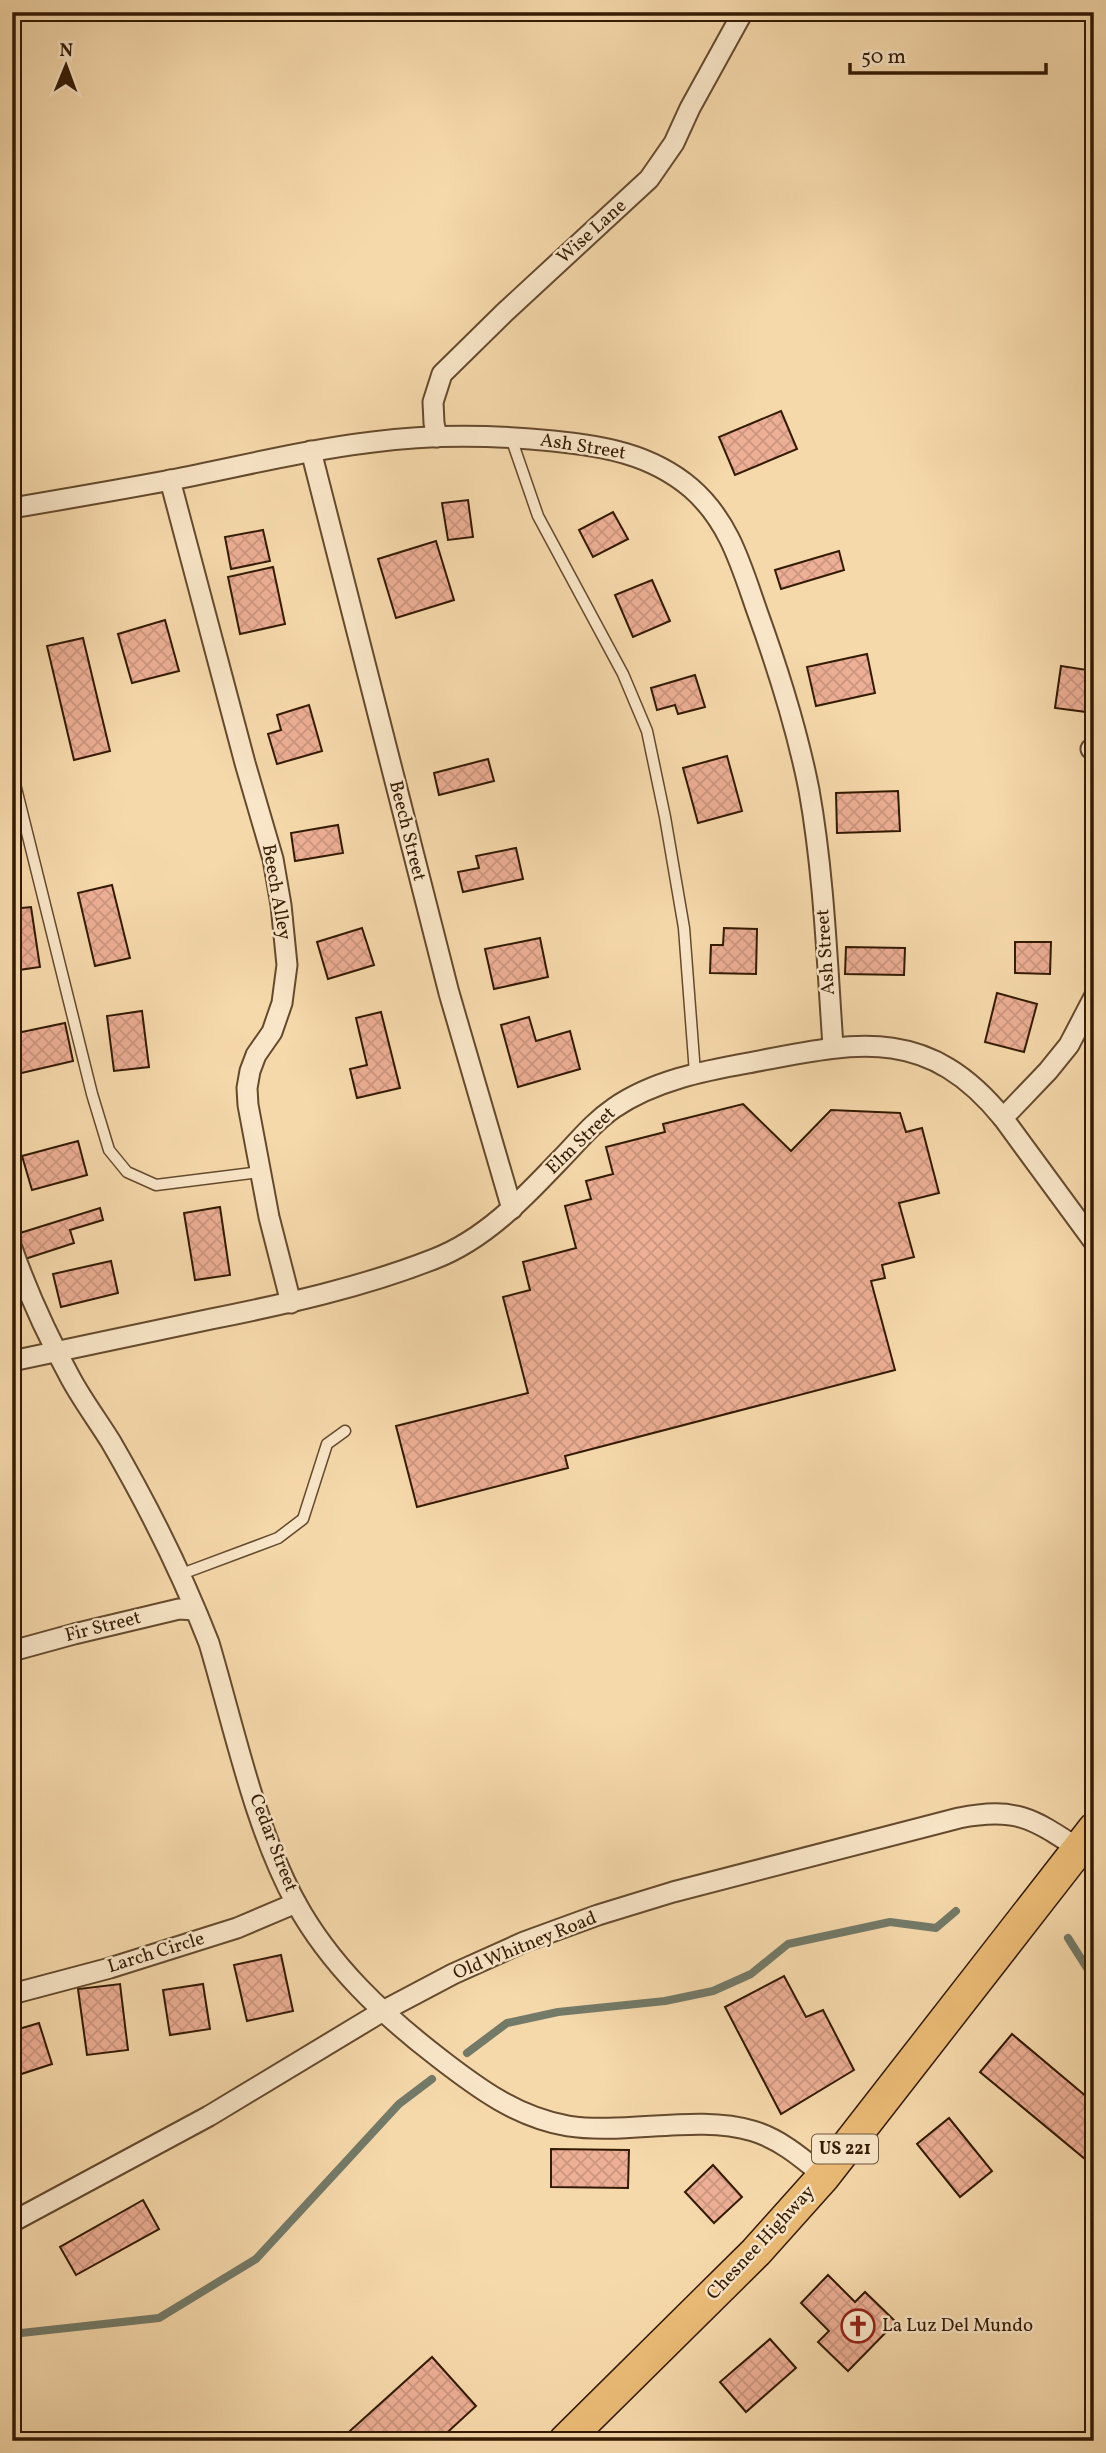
<svg xmlns="http://www.w3.org/2000/svg" width="1106" height="2453" viewBox="0 0 1106 2453" font-family="Vollkorn,serif">
  <style>
    .lines { fill: none; stroke-linecap: round; stroke-linejoin: round }
    .stream { stroke: #737a68; stroke-width: 8 }
    .building { fill: url(#building-cross-hatch); stroke: #331a03; stroke-width: 2 }
    .lane-casing { stroke: #644a2d; stroke-width: 13 }
    .street-casing { stroke: #644a2d; stroke-width: 23 }
    .primary-casing { stroke: #331a03; stroke-width: 35 }
    .lane { stroke: #f9e6c8; stroke-width: 10 }
    .street { stroke: #f9e6c8; stroke-width: 19 }
    .primary { stroke: #ebbc76; stroke-width: 32 }
    .labels { text-anchor: middle; dominant-baseline: central; stroke-width: 5; stroke-linejoin: round; paint-order: stroke }
    .shield { fill: #f9e6c8; stroke: #6e573e; stroke-width: 2 }
    .shield-label { font-size: 18px; font-weight: bold; fill: #331a03 }
    .street-label { font-size: 19px; fill: #331a03; stroke: #f9e6c8 }
    .poi-label { font-size: 19px; fill: #331a03; stroke: #f9e6c8; text-anchor: start }
  </style>
  <defs>
    <pattern id="building-cross-hatch" width="8" height="8" patternUnits="userSpaceOnUse" patternTransform="scale(1.75)"><rect width="8" height="8" fill="#edaf95"/><path d="M0 0l8 8M0 8l8-8" fill="none" stroke="#cc967f"/></pattern>
  </defs>
  <rect width="100%" height="100%" fill="#f6d9ab"/>
  <filter id="stains"><feTurbulence type="fractalNoise" baseFrequency=".00286" numOctaves="4"/><feColorMatrix values="0 0 0 0 .2 0 0 0 0 .09 0 0 0 0 .02 0 0 0 .5 -.17"/></filter>
  <radialGradient id="worn" r=".72"><stop offset=".6" stop-color="#630" stop-opacity="0"/><stop offset="1" stop-color="#630" stop-opacity=".3"/></radialGradient>
  <g class="lines">
    <g class="stream">
      <path d="M 1068,1938 L 1094,1979"/>
      <path d="M 467,2053 L 507,2023 L 558,2012 L 665,2001 L 713,1991 L 751,1974 L 788,1944 L 890,1922 L 936,1928 L 956,1911"/>
      <path d="M 12,2334 L 159,2318 L 256,2259 L 399,2104 L 432,2079"/>
    </g>
  </g>
  <g class="building">
    <path d="M 781,411 L 797,449 L 735,475 L 719,437 Z"/>
    <path d="M 468,500 L 473,537 L 448,540 L 442,503 Z"/>
    <path d="M 613,512 L 628,539 L 593,557 L 579,530 Z"/>
    <path d="M 263,530 L 270,561 L 231,569 L 225,537 Z"/>
    <path d="M 436,541 L 454,600 L 396,618 L 378,559 Z"/>
    <path d="M 839,551 L 844,570 L 781,589 L 775,570 Z"/>
    <path d="M 273,567 L 285,624 L 240,634 L 228,577 Z"/>
    <path d="M 652,580 L 670,621 L 633,637 L 615,595 Z"/>
    <path d="M 165,620 L 179,671 L 132,683 L 118,634 Z"/>
    <path d="M 83,638 L 110,751 L 74,760 L 47,646 Z"/>
    <path d="M 867,654 L 875,693 L 816,706 L 807,667 Z"/>
    <path d="M 1061,666 L 1094,671 L 1094,713 L 1055,708 Z"/>
    <path d="M 695,675 L 705,707 L 678,714 L 675,705 L 657,710 L 651,688 Z"/>
    <path d="M 309,705 L 322,751 L 277,764 L 268,734 L 281,730 L 277,715 Z"/>
    <path d="M 727,756 L 742,811 L 698,823 L 683,768 Z"/>
    <path d="M 488,759 L 494,781 L 439,795 L 434,773 Z"/>
    <path d="M 898,791 L 900,831 L 837,833 L 836,793 Z"/>
    <path d="M 338,825 L 343,853 L 295,861 L 291,833 Z"/>
    <path d="M 516,848 L 523,879 L 463,892 L 458,872 L 479,868 L 476,856 Z"/>
    <path d="M 112,885 L 130,958 L 95,966 L 78,893 Z"/>
    <path d="M 31,907 L 40,967 L 12,971 L 12,909 Z"/>
    <path d="M 362,928 L 374,965 L 328,979 L 317,942 Z"/>
    <path d="M 724,928 L 757,929 L 756,974 L 710,973 L 711,945 L 723,945 Z"/>
    <path d="M 540,938 L 548,977 L 494,989 L 485,949 Z"/>
    <path d="M 1015,942 L 1051,942 L 1050,974 L 1015,973 Z"/>
    <path d="M 846,947 L 905,948 L 904,975 L 845,974 Z"/>
    <path d="M 997,993 L 1037,1004 L 1024,1052 L 985,1042 Z"/>
    <path d="M 142,1011 L 149,1067 L 114,1071 L 107,1016 Z"/>
    <path d="M 381,1012 L 400,1088 L 357,1098 L 350,1069 L 367,1065 L 356,1018 Z"/>
    <path d="M 529,1017 L 536,1041 L 570,1031 L 580,1069 L 518,1087 L 501,1025 Z"/>
    <path d="M 65,1023 L 73,1061 L 13,1075 L 12,1034 Z"/>
    <path d="M 743,1104 L 791,1151 L 831,1110 L 900,1113 L 906,1132 L 922,1128 L 939,1193 L 899,1203 L 914,1257 L 882,1265 L 885,1278 L 871,1281 L 895,1370 L 565,1456 L 568,1468 L 417,1507 L 396,1426 L 528,1393 L 503,1297 L 530,1290 L 523,1262 L 576,1248 L 565,1206 L 591,1199 L 586,1181 L 613,1174 L 606,1147 L 665,1132 L 663,1124 Z"/>
    <path d="M 78,1141 L 87,1175 L 32,1190 L 22,1156 Z"/>
    <path d="M 220,1207 L 230,1275 L 195,1280 L 184,1213 Z"/>
    <path d="M 100,1208 L 103,1220 L 70,1230 L 74,1243 L 25,1259 L 17,1234 Z"/>
    <path d="M 111,1261 L 118,1293 L 61,1307 L 53,1274 Z"/>
    <path d="M 281,1955 L 293,2011 L 247,2021 L 234,1965 Z"/>
    <path d="M 784,1976 L 806,2017 L 823,2010 L 854,2070 L 781,2114 L 725,2007 Z"/>
    <path d="M 120,1984 L 128,2050 L 87,2055 L 78,1989 Z"/>
    <path d="M 203,1984 L 210,2029 L 170,2035 L 163,1990 Z"/>
    <path d="M 39,2023 L 52,2064 L 12,2077 L 12,2031 Z"/>
    <path d="M 1012,2034 L 1094,2103 L 1094,2148 L 1085,2159 L 980,2072 Z"/>
    <path d="M 949,2118 L 992,2171 L 960,2197 L 917,2144 Z"/>
    <path d="M 551,2149 L 629,2150 L 628,2188 L 551,2187 Z"/>
    <path d="M 713,2165 L 742,2197 L 714,2223 L 685,2192 Z"/>
    <path d="M 143,2200 L 159,2229 L 76,2275 L 60,2247 Z"/>
    <path d="M 828,2275 L 855,2302 L 865,2292 L 896,2322 L 848,2371 L 818,2342 L 829,2331 L 801,2303 Z"/>
    <path d="M 770,2339 L 796,2368 L 746,2412 L 720,2382 Z"/>
    <path d="M 432,2357 L 476,2406 L 438,2441 L 343,2441 L 341,2439 Z"/>
  </g>
  <g class="lines">
    <defs>
      <g id="lane">
        <path d="M 511,438 L 538,516 L 623,674 L 647,731 L 665,817 L 684,928 L 695,1073"/>
        <path d="M 12,772 L 92,1094 L 109,1150 L 127,1172 L 156,1185 L 260,1172"/>
        <path d="M 179,1575 L 278,1538 L 303,1519 L 327,1444 L 345,1431"/>
      </g>
      <g id="street">
        <path d="M 437,437 L 434,423 L 433,402 L 442,374 L 504,313 L 649,179 L 674,143 L 690,108 L 743,12"/>
        <path d="M 311,451 L 449,993 L 512,1209"/>
        <path d="M 170,480 L 245,763 L 273,859 L 281,905 L 287,965 L 282,1003 L 272,1032 L 256,1055 L 250,1071 L 247,1088 L 248,1105 L 269,1217 L 291,1303"/>
        <path d="M 12,508 C 65,499 118,490 171,480 C 238,467 305,450 373,442 C 432,434 494,435 553,441 C 603,446 651,454 691,488 C 729,521 741,565 757,611 C 778,669 797,729 809,790 C 824,874 827,961 833,1046"/>
        <path d="M 1091,749 L 1094,751"/>
        <path d="M 1003,1118 L 1048,1071 L 1069,1045 L 1094,997"/>
        <path d="M 12,1248 C 28,1294 48,1337 71,1379 C 83,1401 98,1421 111,1442 C 147,1504 183,1576 209,1643 C 234,1727 254,1826 296,1903 C 330,1965 383,2015 439,2058 C 479,2089 517,2117 568,2126 C 626,2135 698,2114 753,2131 C 780,2139 802,2158 824,2176"/>
        <path d="M 12,1361 C 79,1347 145,1333 211,1319 C 286,1304 363,1287 434,1259 C 484,1240 523,1199 559,1161 C 577,1143 592,1123 614,1108 C 653,1081 703,1071 748,1063 C 853,1043 926,1023 1003,1118 L 1094,1242"/>
        <path d="M 12,1651 L 74,1634 L 179,1609 L 195,1610"/>
        <path d="M 12,1994 L 110,1968 L 237,1928 L 296,1903"/>
        <path d="M 12,2222 L 209,2116 L 383,2011 L 453,1974 L 524,1942 L 598,1915 L 673,1892 L 959,1818 C 1016,1807 1032,1818 1079,1849"/>
      </g>
      <path id="primary" d="M 565,2441 L 756,2252 L 824,2176 L 1094,1829"/>
    </defs>
    <use href="#lane" class="lane-casing"/>
    <use href="#street" class="street-casing"/>
    <use href="#primary" class="primary-casing"/>
    <use href="#lane" class="lane"/>
    <use href="#street" class="street"/>
    <use href="#primary" class="primary"/>
  </g>
  <defs>
    <symbol id="church-ring" viewBox="-11 -11 22 22"><circle r="9.5" fill="#f9e6c8" stroke="#8f2418" stroke-width="1.5"/><path d="M-1.2-6h2.4v3.5h3.3v2.4h-3.3V6h-2.4V-.1h-3.3v-2.4h3.3Z" fill="#8f2418"/></symbol>
  </defs>
  <g fill-rule="evenodd">
    <use href="#church-ring" x="839" y="2307" width="38" height="38"/>
  </g>
  <g class="labels">
    <rect class="shield" x="812" y="2134.5" width="66" height="29" rx="5"/>
    <g class="shield-label">
      <text x="845" y="2149">US 221</text>
    </g>
    <g class="street-label">
      <text transform="translate(592 232) rotate(-42)">Wise Lane</text>
      <text transform="translate(583 447) rotate(9)">Ash Street</text>
      <text transform="translate(407 831) rotate(76)">Beech Street</text>
      <text transform="translate(276 892) rotate(80)">Beech Alley</text>
      <text transform="translate(826 952) rotate(-94)">Ash Street</text>
      <text transform="translate(581 1141) rotate(-44)">Elm Street</text>
      <text transform="translate(103 1627) rotate(-14)">Fir Street</text>
      <text transform="translate(273 1843) rotate(69)">Cedar Street</text>
      <text transform="translate(525 1946) rotate(-22)">Old Whitney Road</text>
      <text transform="translate(156 1953) rotate(-17)">Larch Circle</text>
      <text transform="translate(761 2243) rotate(-47)">Chesnee Highway</text>
    </g>
    <g class="poi-label">
      <text x="882" y="2326">La Luz Del Mundo</text>
    </g>
  </g>
  <rect width="1106" height="2453" fill="none" stroke="#f6d9ab" stroke-width="42"/>
  <rect x="14" y="14" width="1078" height="2425" fill="none" stroke="#331a03" stroke-width="3.5"/>
  <rect x="21" y="21" width="1064" height="2411" fill="none" stroke="#331a03" stroke-width="2"/>
  <g transform="translate(66 66) rotate(1)" stroke="#f9e6c8" stroke-width="5" paint-order="stroke">
  <path d="M0-5L12 26L0 18L-12 26Z" fill="#331a03"/>
  <text y="-10" font-size="19" font-weight="bold" text-anchor="middle" fill="#331a03">N</text>
  </g>
  <path d="M850 63v10h196v-10" fill="none" stroke="#331a03" stroke-width="3.5"/>
  <text x="861" y="63" font-size="21" fill="#331a03" stroke="#f9e6c8" stroke-width="5" paint-order="stroke">50 m</text>
  <rect width="100%" height="100%" filter="url(#stains)"/>
  <rect width="100%" height="100%" fill="url(#worn)"/>
</svg>
